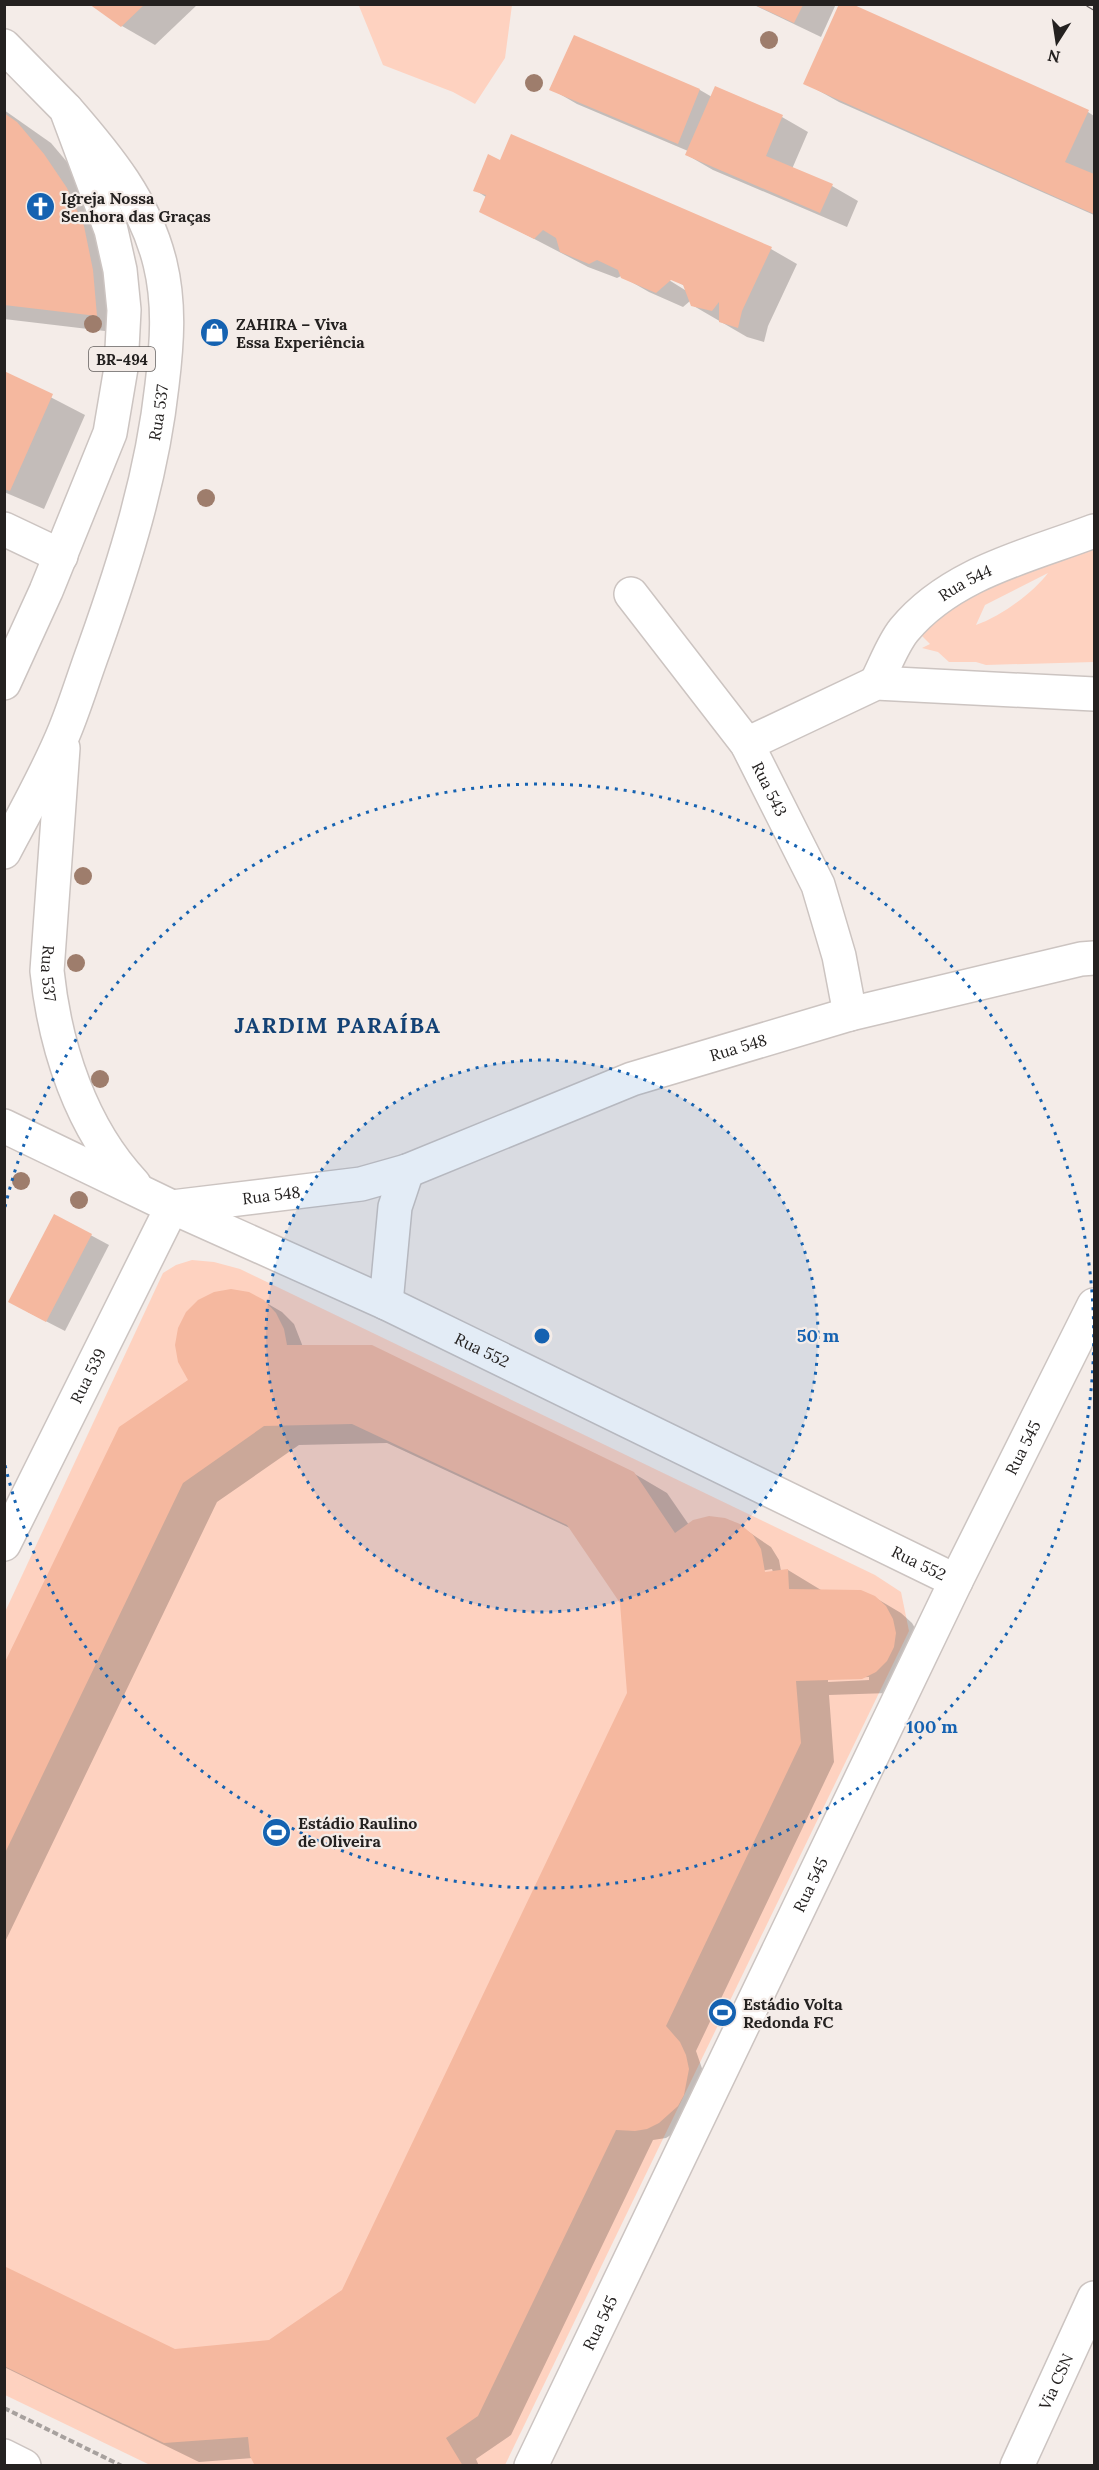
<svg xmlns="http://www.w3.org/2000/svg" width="1099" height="2470" viewBox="0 0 1099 2470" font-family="Lora,serif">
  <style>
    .green { fill: #fed2c0; fill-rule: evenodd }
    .shadow { fill: #0003; fill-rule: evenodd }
    .building { fill: #f5b89f }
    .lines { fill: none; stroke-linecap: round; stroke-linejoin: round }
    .minor-casing { stroke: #ccc4c1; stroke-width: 36 }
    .major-casing { stroke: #ccc4c1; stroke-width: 36 }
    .path { stroke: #a7a19e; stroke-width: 4; stroke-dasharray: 6 3; stroke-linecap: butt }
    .minor { stroke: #fff; stroke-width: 33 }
    .major { stroke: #fff; stroke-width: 33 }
    .rail-casing { stroke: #686361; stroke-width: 7 }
    .rail { stroke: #f4ece8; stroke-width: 4.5; stroke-dasharray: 14; stroke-linecap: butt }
    .tree { fill: #9e7d6c }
    .ring { fill: none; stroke: #1562b1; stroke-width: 3; stroke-dasharray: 3 6 }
    .labels { text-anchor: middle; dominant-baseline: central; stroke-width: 4.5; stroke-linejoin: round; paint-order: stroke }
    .shield { fill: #f4ece8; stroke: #625e5c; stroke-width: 1.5 }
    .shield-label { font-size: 15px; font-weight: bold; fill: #242120 }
    .poi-label { font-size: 16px; font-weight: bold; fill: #242120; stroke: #f4ece8; text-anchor: start }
    .street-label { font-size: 16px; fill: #242120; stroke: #f4ece8 }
    .district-label { font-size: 22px; font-weight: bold; letter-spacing: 1.5px; fill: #134275; stroke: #f4ece8 }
    .centre { fill: #1562b1; stroke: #f4ece8; stroke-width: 3 }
    .ring-label { font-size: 18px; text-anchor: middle; font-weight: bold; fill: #1562b1; stroke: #f4ece8; stroke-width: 4.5; stroke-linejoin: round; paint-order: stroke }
  </style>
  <rect width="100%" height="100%" fill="#f4ece8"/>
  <g class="green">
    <path d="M 355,5 L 512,5 L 505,58 L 475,104 L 453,92 L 383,65 L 359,6 Z"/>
    <path d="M 1094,534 L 1094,662 L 986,665 L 976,662 L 949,662 L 938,652 L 922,648 L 930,644 L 912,626 ZM 1048,573 C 1033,593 1000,617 976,625 L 985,605 Z"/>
    <path d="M 192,1260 L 214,1262 L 240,1269 L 875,1575 L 901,1592 L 909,1631 L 505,2465 L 150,2465 L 5,2395 L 5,1612 L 163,1273 L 176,1265 Z"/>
  </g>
  <g class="shadow">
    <path d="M 92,4 L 198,4 L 155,45 L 122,26 Z"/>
    <path d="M 752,4 L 836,4 L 821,37 Z"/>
    <path d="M 805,83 L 1088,112 L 1094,116 L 1094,215 L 839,102 Z"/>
    <path d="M 551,89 L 700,90 L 712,97 L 782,117 L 808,132 L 792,169 L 832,186 L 858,201 L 847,227 L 713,170 L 687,155 L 688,151 L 577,104 Z"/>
    <path d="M 4,110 L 51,143 L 78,175 L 130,334 L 4,319 Z"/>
    <path d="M 501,162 L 771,249 L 797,264 L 768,326 L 764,342 L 747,337 L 692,305 L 690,301 L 683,307 L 649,292 L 621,276 L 617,278 L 588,267 L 481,211 L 486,197 L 475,190 ZM 665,275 L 685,286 L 685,290 L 664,277 Z"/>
    <path d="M 4,373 L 85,415 L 44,509 L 4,492 Z"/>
    <path d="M 55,1216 L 109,1245 L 65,1331 L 28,1312 Z"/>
    <path d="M 263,1301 L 282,1312 L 294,1324 L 303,1347 L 633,1473 L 667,1493 L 689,1525 L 740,1526 L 771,1547 L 779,1560 L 781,1571 L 788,1570 L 821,1590 L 874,1597 L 901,1613 L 912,1623 L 919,1635 L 889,1693 L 829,1695 L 834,1762 L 696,2051 L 706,2080 L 687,2125 L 666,2138 L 653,2140 L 511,2435 L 476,2459 L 479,2466 L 257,2466 L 253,2458 L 199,2462 L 4,2367 L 4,2268 L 175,2351 L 269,2342 L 343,2291 L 628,1693 L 622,1602 L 572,1529 L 387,1443 L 299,1445 L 217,1502 L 4,1944 L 4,1668 L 190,1380 ZM 772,1569 L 773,1572 L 724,1577 ZM 869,1677 L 869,1680 L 828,1682 L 828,1679 Z"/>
  </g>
  <g class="building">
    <path d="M 89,4 L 145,4 L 121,27 Z"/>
    <path d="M 839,4 L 852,4 L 1089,110 L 1065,162 L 1094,174 L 1094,214 L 803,84 Z"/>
    <path d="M 755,5 L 803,5 L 794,23 Z"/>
    <path d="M 574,35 L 700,89 L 678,144 L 549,90 Z"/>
    <path d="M 715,86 L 783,115 L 766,156 L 833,184 L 820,213 L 685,155 Z"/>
    <path d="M 4,113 L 17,122 L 44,154 L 67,188 L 84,226 L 93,270 L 97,316 L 4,305 Z"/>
    <path d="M 511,134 L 772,247 L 742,311 L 738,328 L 719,322 L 719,302 L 712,311 L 691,306 L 683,285 L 671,280 L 656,293 L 621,278 L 618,270 L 597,260 L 589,264 L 560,252 L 556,238 L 543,230 L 534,239 L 479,212 L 486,195 L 473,191 L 488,154 L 500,160 Z"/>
    <path d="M 4,371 L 53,394 L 10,491 L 4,489 Z"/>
    <path d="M 54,1214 L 92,1234 L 46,1322 L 8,1302 Z"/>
    <path d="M 231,1289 L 249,1292 L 264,1300 L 276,1313 L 284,1329 L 287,1345 L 372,1345 L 634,1472 L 675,1533 L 693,1520 L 709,1516 L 725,1518 L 740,1524 L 753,1535 L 761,1549 L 765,1572 L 788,1569 L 789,1589 L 861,1590 L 875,1596 L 886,1606 L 893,1619 L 896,1633 L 894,1647 L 887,1661 L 876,1672 L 862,1679 L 796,1681 L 801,1743 L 666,2026 L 680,2042 L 686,2055 L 689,2069 L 684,2095 L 678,2106 L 659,2123 L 647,2129 L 635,2131 L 616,2130 L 478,2416 L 446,2438 L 463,2466 L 255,2466 L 250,2456 L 248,2437 L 164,2443 L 4,2366 L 4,2266 L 175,2349 L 269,2340 L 342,2290 L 627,1693 L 620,1603 L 567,1525 L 352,1424 L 264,1426 L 183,1483 L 4,1855 L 4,1664 L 119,1427 L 188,1380 L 178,1362 L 175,1345 L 178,1328 L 186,1312 L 198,1300 L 214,1292 Z"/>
  </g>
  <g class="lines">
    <defs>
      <g id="minor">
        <path d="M 4,529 L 61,556"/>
        <path id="s1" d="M 631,594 L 747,744 L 818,885 L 839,956 L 850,1014"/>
        <path id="s2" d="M 876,683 C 885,666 892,645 904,630 C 951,573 1028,556 1094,531"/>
        <path d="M 747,744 L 876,683 L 1094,694"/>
        <path id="s3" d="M 63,748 L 47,971 C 55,1047 81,1128 134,1184"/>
        <path id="s4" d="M 4,852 C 25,812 48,772 65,730 C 76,703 84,676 94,649 C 125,562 152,476 162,385 C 167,344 170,304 160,263 C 145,202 108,157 67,110"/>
        <path id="s5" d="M 4,1126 L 172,1207 L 386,1303 L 956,1581"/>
        <path id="s6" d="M 172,1207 L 361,1184 L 407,1171 L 632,1079 L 850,1014 L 1081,959 L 1094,958"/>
        <path d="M 386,1303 L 395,1207 L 407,1171"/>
        <path id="s7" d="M 4,1544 L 172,1207"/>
        <path d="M 4,2456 L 24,2466"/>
        <path id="s8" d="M 531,2466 L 956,1581 L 1094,1305"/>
        <path id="s9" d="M 1017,2466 L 1094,2298"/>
      </g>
      <path id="major" d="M 4,46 L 66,109 L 111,230 L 120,270 L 124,310 L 121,368 L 110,433 L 46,591 L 4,683"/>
    </defs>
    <use href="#minor" class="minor-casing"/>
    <use href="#major" class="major-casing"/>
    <path class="path" d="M 4,2408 L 122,2466"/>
    <use href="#minor" class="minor"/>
    <use href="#major" class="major"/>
    <defs>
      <path id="rail" d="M 1089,4 L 1094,7"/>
    </defs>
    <use href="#rail" class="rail-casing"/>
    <use href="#rail" class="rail"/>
  </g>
  <g class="tree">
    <circle cx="769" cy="40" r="9"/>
    <circle cx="534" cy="83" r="9"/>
    <circle cx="93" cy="324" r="9"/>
    <circle cx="206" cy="498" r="9"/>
    <circle cx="83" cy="876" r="9"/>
    <circle cx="76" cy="963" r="9"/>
    <circle cx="100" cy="1079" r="9"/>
    <circle cx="21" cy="1181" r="9"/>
    <circle cx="79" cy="1200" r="9"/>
  </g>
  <circle cx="542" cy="1336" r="276" fill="#1562b1" fill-opacity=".12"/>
  <g class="ring">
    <circle cx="542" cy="1336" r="276"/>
    <path d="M5 1207A552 552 0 1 1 5 1465"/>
  </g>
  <defs>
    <symbol id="church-disc" viewBox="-11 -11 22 22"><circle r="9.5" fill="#1562b1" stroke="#f4ece8"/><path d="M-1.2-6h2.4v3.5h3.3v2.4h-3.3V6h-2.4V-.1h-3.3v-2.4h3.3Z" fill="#fff"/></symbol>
    <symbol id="shop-disc" viewBox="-11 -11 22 22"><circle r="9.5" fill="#1562b1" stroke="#f4ece8"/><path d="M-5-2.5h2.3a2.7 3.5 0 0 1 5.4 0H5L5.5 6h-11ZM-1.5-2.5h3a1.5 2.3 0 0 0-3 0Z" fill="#fff"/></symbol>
    <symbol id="stadium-disc" viewBox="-11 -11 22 22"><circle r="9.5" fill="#1562b1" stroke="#f4ece8"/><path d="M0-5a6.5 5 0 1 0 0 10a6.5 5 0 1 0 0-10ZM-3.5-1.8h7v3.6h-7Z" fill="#fff"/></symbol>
  </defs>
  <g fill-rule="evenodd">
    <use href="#church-disc" x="24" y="190" width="33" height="33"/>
    <use href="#shop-disc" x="198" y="316" width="33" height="33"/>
    <use href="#stadium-disc" x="260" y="1816" width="33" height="33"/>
    <use href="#stadium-disc" x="706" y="1996" width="33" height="33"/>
  </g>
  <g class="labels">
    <rect class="shield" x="89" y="347" width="66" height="24" rx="4.5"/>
    <g class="shield-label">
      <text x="122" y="359">BR-494</text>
    </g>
    <g class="poi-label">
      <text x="61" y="198">Igreja Nossa<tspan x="61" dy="18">Senhora das Graças</tspan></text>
      <text x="236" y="324">ZAHIRA – Viva<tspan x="236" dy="18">Essa Experiência</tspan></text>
      <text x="298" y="1823">Estádio Raulino<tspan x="298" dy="18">de Oliveira</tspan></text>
      <text x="743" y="2004">Estádio Volta<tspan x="743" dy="18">Redonda FC</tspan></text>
    </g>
    <g class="street-label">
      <text stroke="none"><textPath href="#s4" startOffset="468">Rua 537</textPath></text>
      <text stroke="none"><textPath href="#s2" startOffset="138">Rua 544</textPath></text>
      <text stroke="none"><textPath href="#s1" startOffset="240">Rua 543</textPath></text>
      <text stroke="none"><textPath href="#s3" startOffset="226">Rua 537</textPath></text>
      <text stroke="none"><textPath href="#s6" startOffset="592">Rua 548</textPath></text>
      <text stroke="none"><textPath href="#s6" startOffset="100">Rua 548</textPath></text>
      <text stroke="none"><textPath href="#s5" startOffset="528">Rua 552</textPath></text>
      <text stroke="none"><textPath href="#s7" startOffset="188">Rua 539</textPath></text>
      <text stroke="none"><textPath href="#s8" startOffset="1131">Rua 545</textPath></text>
      <text stroke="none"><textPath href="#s5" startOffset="1014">Rua 552</textPath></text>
      <text stroke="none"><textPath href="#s8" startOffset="645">Rua 545</textPath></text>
      <text stroke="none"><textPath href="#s8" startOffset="159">Rua 545</textPath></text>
      <text stroke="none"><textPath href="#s9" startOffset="93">Via CSN</textPath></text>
    </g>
    <g class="district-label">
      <text x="338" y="1025">JARDIM PARAÍBA</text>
    </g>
  </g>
  <circle cx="542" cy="1336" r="9" class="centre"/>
  <g class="ring-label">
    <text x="818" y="1342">50 m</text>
    <text x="932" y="1733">100 m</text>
  </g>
  <rect width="1099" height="2470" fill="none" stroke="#242120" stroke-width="12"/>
  <g transform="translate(1057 42) rotate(192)" stroke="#f4ece8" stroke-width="4.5" paint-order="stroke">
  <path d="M0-4.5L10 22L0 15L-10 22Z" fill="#242120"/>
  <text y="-9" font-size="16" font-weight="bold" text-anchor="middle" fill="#242120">N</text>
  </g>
</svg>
